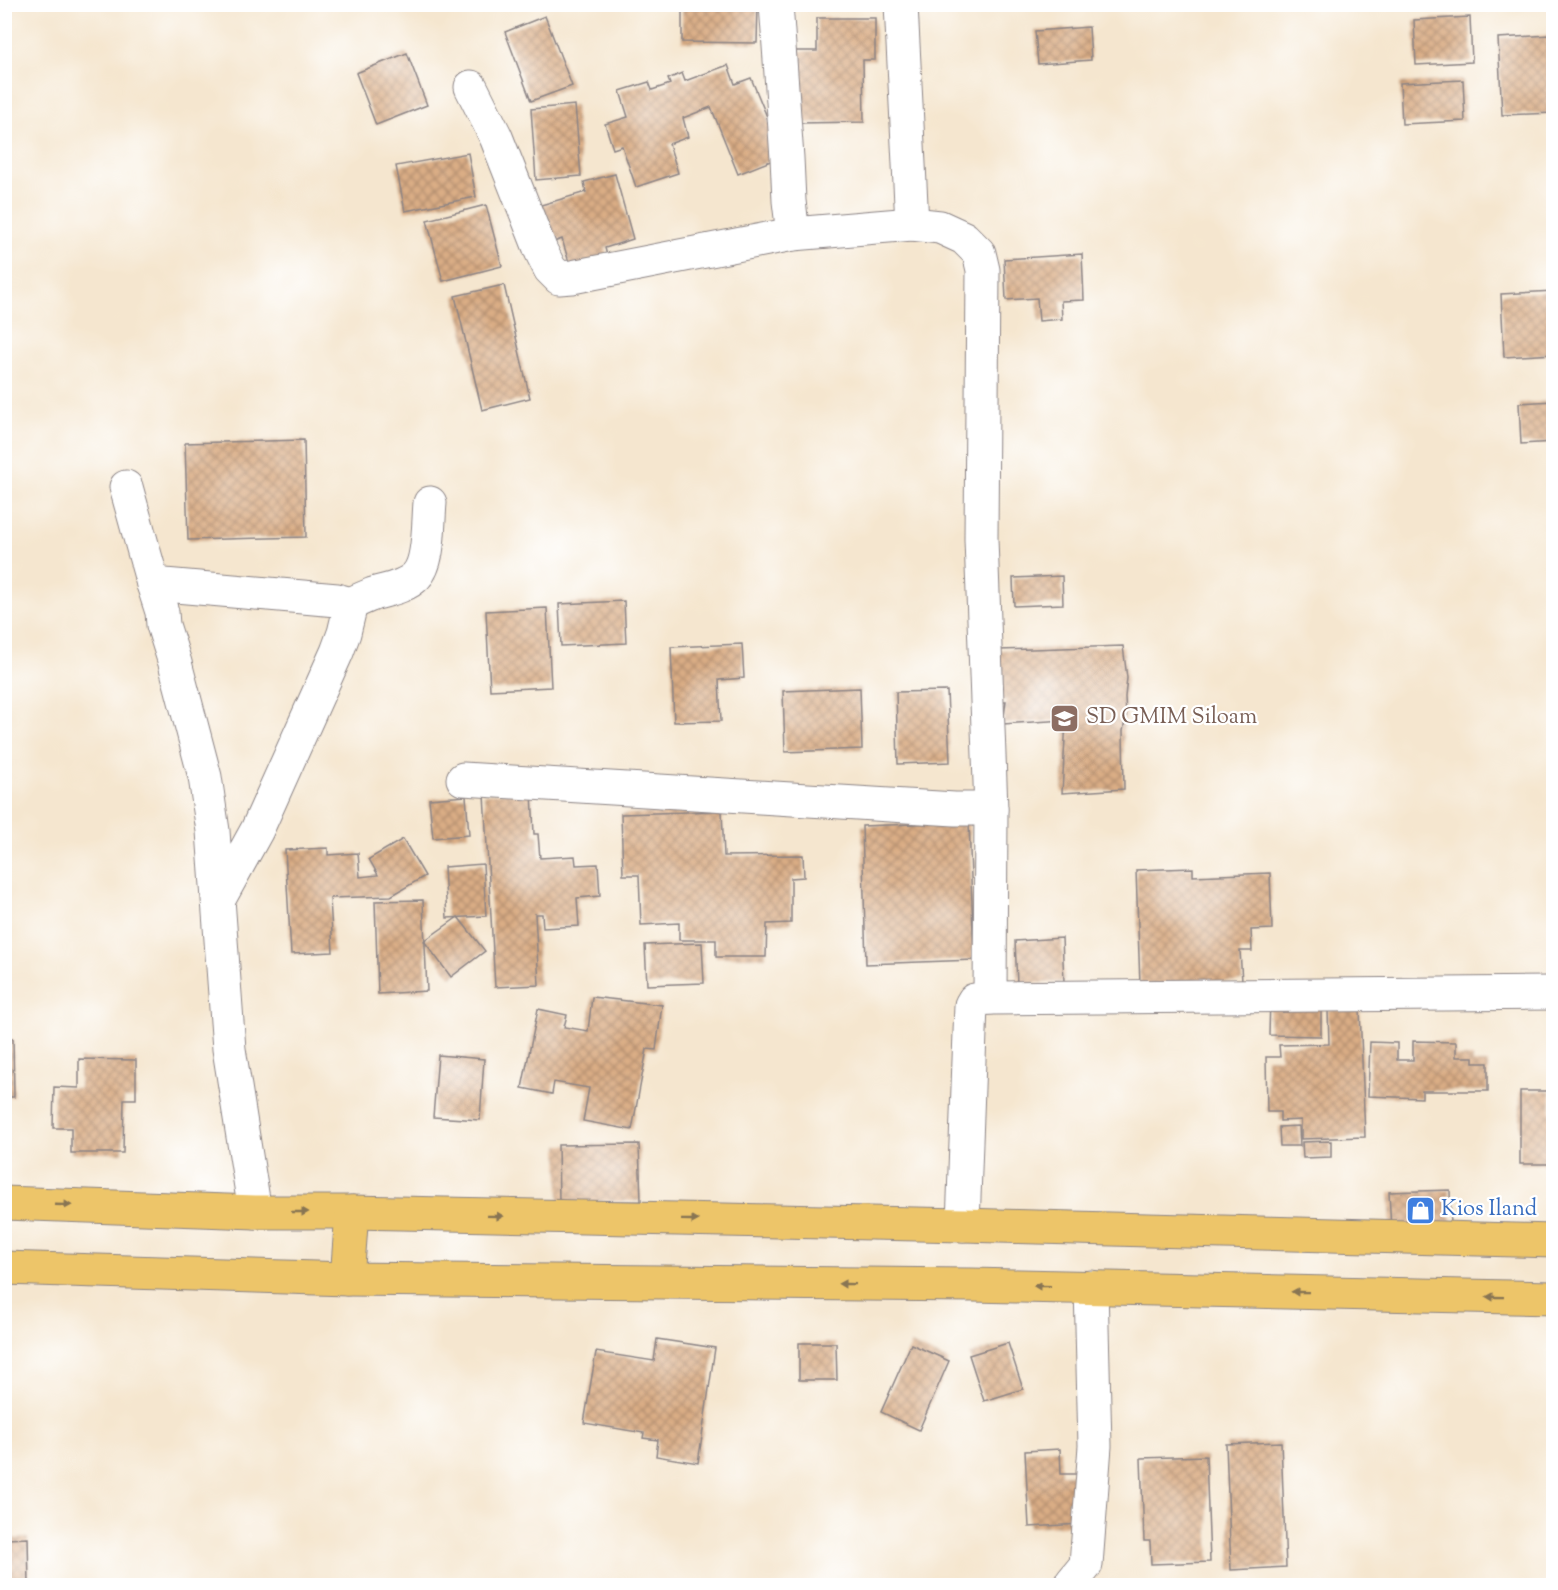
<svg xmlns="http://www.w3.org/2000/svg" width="1558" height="1590" viewBox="0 0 1558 1590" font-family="'Sorts Mill Goudy',serif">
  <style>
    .building { fill: url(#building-cross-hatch) }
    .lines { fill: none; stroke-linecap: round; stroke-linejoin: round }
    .minor-casing { stroke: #8c8485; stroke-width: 35 }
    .highway-casing { stroke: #8c8485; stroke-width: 35 }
    .minor { stroke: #fff; stroke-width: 33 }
    .highway { stroke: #edc569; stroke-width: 33 }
    .oneway { fill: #887452 }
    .labels { text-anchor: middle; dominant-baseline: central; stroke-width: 4.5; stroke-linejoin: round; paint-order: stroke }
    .education-label { font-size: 22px; fill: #785e54; stroke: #fff; text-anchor: start }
    .shop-label { font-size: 22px; fill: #366cbe; stroke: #fff; text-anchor: start }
  </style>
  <defs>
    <pattern id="building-cross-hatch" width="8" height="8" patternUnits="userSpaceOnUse" patternTransform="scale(1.5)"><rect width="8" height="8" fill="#daad85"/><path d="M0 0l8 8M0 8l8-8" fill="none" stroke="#b08c6e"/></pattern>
  </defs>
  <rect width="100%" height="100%" fill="#fff"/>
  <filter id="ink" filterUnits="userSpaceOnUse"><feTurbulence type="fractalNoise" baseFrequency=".0167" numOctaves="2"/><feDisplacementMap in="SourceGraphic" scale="12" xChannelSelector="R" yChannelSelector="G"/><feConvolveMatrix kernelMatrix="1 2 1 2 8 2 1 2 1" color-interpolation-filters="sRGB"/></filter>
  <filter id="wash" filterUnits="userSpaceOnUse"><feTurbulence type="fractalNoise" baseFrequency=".008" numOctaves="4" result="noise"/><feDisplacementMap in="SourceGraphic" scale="24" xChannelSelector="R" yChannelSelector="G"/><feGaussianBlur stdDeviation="1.35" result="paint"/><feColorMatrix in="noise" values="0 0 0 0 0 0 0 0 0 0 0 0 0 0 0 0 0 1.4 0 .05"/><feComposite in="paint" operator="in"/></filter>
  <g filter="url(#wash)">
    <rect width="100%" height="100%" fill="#f5e6cf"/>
    <g id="blocks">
      <g class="building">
        <path d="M 682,5 L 758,5 L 757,43 L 682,42 Z"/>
        <path d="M 545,16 L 572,86 L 531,101 L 505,32 Z"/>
        <path d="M 1470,17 L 1472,62 L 1416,65 L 1414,20 Z"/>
        <path d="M 817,18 L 875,18 L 875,60 L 863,60 L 864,122 L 797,123 L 795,51 L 817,51 Z"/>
        <path d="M 1089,27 L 1091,60 L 1038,64 L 1035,31 Z"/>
        <path d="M 1550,35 L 1554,113 L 1502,115 L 1498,38 Z"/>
        <path d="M 407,53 L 427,105 L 376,125 L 356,73 Z"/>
        <path d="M 728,65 L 735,84 L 751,78 L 783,156 L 738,174 L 711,107 L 683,118 L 688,137 L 669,144 L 678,173 L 636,187 L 622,146 L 613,149 L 605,124 L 628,117 L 620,91 L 649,82 L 652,90 L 670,84 L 668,79 L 682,73 L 685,81 Z"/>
        <path d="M 1463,80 L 1465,121 L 1402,124 L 1400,83 Z"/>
        <path d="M 575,105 L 581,176 L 536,180 L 531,109 Z"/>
        <path d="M 468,153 L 476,197 L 405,211 L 396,166 Z"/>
        <path d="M 615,174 L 633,239 L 605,248 L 608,259 L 571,269 L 562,239 L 551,243 L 541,205 L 586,192 L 584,182 Z"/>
        <path d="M 486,205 L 502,266 L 443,281 L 427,220 Z"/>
        <path d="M 1082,254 L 1084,300 L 1061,301 L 1062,319 L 1039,321 L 1037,298 L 1006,300 L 1004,259 Z"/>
        <path d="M 504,285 L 530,398 L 482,410 L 455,296 Z"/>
        <path d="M 1554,291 L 1554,354 L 1504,357 L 1501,294 Z"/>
        <path d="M 1554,401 L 1554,442 L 1521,444 L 1519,403 Z"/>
        <path d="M 304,440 L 306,537 L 188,540 L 185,443 Z"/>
        <path d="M 1062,576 L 1063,604 L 1014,606 L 1013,578 Z"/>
        <path d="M 624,601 L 626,643 L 561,646 L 559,604 Z"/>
        <path d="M 547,608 L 551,687 L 490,690 L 486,611 Z"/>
        <path d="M 742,644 L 744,678 L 719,680 L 721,721 L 674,722 L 671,647 Z"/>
        <path d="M 1123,646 L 1127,678 L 1125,697 L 1126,716 L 1123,731 L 1124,789 L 1062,793 L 1066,720 L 1003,724 L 1006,701 L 999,701 L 998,650 Z"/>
        <path d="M 860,688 L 862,749 L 785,752 L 783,691 Z"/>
        <path d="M 947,691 L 950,762 L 898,764 L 896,692 Z"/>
        <path d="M 532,792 L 534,834 L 538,834 L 540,858 L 575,856 L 576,865 L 598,864 L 600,896 L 577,898 L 579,926 L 543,928 L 542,914 L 535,914 L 539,985 L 495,987 L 484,794 Z"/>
        <path d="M 466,796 L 469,835 L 433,838 L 429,799 Z"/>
        <path d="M 722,811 L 724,856 L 803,855 L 804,877 L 791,878 L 791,923 L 767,924 L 766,957 L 716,957 L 716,940 L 679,940 L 679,923 L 641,925 L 639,875 L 623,875 L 621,814 Z"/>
        <path d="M 969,822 L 974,960 L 866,964 L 862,826 Z"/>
        <path d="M 403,839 L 425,876 L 391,896 L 330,898 L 333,952 L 291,954 L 285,850 L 328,848 L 328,855 L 358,853 L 360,877 L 378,875 L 369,859 Z"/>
        <path d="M 483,864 L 486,916 L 447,918 L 444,867 Z"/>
        <path d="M 1193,868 L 1193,876 L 1270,873 L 1272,929 L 1251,930 L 1252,951 L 1240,951 L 1242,981 L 1140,985 L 1136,870 Z"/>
        <path d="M 423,900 L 427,991 L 378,994 L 375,901 Z"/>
        <path d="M 458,917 L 485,951 L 451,977 L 424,941 Z"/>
        <path d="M 1062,938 L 1064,982 L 1017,984 L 1015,941 Z"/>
        <path d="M 702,943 L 704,983 L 647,985 L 645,945 Z"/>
        <path d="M 592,997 L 662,1005 L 656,1050 L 647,1049 L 632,1130 L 583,1121 L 589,1088 L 554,1082 L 552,1094 L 522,1088 L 538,1009 L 567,1015 L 564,1027 L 588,1031 Z"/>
        <path d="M 1270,997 L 1321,998 L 1321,1036 L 1269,1035 Z"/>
        <path d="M 1360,1009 L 1365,1137 L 1301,1139 L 1301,1120 L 1280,1121 L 1280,1112 L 1267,1112 L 1266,1057 L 1280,1057 L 1279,1045 L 1329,1044 L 1328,1010 Z"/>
        <path d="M 4,1039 L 13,1039 L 14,1097 L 4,1097 Z"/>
        <path d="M 1413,1041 L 1456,1042 L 1456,1057 L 1473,1057 L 1473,1063 L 1488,1063 L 1488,1091 L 1422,1091 L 1422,1098 L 1368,1096 L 1370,1042 L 1397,1043 L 1397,1060 L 1413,1060 Z"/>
        <path d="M 438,1055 L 484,1059 L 480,1120 L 433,1117 Z"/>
        <path d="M 79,1059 L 136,1060 L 136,1099 L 124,1099 L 123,1153 L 71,1153 L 71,1128 L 53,1128 L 54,1087 L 79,1088 Z"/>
        <rect x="1520" y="1091" width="31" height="73"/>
        <path d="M 1299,1126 L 1300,1146 L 1280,1146 L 1279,1127 Z"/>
        <path d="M 1331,1141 L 1331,1157 L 1303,1158 L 1302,1142 Z"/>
        <path d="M 639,1144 L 641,1201 L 559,1202 L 558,1145 Z"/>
        <path d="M 1450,1190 L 1451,1228 L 1391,1230 L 1389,1192 Z"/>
        <path d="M 657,1339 L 715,1348 L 698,1463 L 656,1456 L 658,1440 L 643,1438 L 644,1433 L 584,1423 L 596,1352 L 654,1361 Z"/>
        <path d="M 799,1343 L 836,1343 L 837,1380 L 799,1380 Z"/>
        <path d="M 1008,1343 L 1023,1389 L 984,1401 L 969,1355 Z"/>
        <path d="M 911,1344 L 949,1361 L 919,1430 L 881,1412 Z"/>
        <path d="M 1281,1442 L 1286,1567 L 1231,1570 L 1226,1444 Z"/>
        <path d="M 1060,1449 L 1061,1474 L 1079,1474 L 1081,1524 L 1029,1527 L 1025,1451 Z"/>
        <path d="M 1206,1456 L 1210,1562 L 1151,1564 L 1150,1541 L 1144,1541 L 1141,1458 Z"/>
        <path d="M 5,1508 L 7,1508 L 7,1539 L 28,1538 L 29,1586 L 5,1586 Z"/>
      </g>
    </g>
  </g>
  <g filter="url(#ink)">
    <use href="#blocks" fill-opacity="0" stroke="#8c8485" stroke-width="1.5"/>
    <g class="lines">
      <defs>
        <g id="minor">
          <path d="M 776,4 L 787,158 L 789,201 L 793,234"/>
          <path d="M 901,4 L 912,224"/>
          <path d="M 126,487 L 153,584"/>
          <path d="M 351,604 C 358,600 366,597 373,594 C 386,590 406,587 416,576 C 430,562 428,523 430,503"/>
          <path d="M 463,779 L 955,809 L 991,809 L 981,539 L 983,270 L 979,253 L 964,238 L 940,227 L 912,224 L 793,234 L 572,277 L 559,278 L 550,269 L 541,251 L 496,137 L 471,87"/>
          <path d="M 219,899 L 257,830 L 337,652 L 344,633 L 351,604 L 337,600 L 153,584 L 162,612 L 163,625 L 175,663 L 205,777 L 213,831 L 229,1049 L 255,1212"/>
          <path d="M 990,998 L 991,809"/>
          <path d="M 963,1225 L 971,1005 L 974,1000 L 990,998 L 1554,993"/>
          <path d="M 1072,1586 L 1072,1582 L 1086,1565 L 1095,1446 L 1091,1287"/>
        </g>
        <g id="highway">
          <path d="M 4,1203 L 255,1212 L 352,1212 L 963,1225 L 1554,1241"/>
          <path d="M 4,1268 L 347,1279 L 972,1285 L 1554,1298"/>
          <path d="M 347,1279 L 352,1212"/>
        </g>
      </defs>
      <use href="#minor" class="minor-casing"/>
      <use href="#highway" class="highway-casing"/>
      <use href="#minor" class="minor"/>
      <use href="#highway" class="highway"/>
    </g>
    <defs><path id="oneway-solid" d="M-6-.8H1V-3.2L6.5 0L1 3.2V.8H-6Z" transform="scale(1.5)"/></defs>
    <g class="oneway">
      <use href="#oneway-solid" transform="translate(63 1205) rotate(2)"/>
      <use href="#oneway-solid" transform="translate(300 1212)"/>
      <use href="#oneway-solid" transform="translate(495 1216) rotate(1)"/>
      <use href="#oneway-solid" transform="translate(690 1220) rotate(1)"/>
      <use href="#oneway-solid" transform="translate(847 1284) rotate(-179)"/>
      <use href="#oneway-solid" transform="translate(1042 1286) rotate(-179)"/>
      <use href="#oneway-solid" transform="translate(1300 1292) rotate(-179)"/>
      <use href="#oneway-solid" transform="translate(1495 1297) rotate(-179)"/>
    </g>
  </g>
  <defs>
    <symbol id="school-square" viewBox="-11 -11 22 22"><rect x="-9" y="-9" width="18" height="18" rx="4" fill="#8d6e63" stroke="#fff"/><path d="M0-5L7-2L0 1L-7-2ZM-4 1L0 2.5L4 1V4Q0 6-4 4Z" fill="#fff"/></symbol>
    <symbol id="shop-square" viewBox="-11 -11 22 22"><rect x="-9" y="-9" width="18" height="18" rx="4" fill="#3f7fe0" stroke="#fff"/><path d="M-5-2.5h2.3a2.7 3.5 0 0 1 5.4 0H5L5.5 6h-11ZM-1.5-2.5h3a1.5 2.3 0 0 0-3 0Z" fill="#fff"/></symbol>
  </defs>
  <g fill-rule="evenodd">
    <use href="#school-square" x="1048" y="702" width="33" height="33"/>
    <use href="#shop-square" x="1404" y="1194" width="33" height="33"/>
  </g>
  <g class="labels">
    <g class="education-label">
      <text x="1086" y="718">SD GMIM Siloam</text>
    </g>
    <g class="shop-label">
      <text x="1441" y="1210">Kios Iland</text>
    </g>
  </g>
  <rect width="1558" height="1590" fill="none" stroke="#fff" stroke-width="24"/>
</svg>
